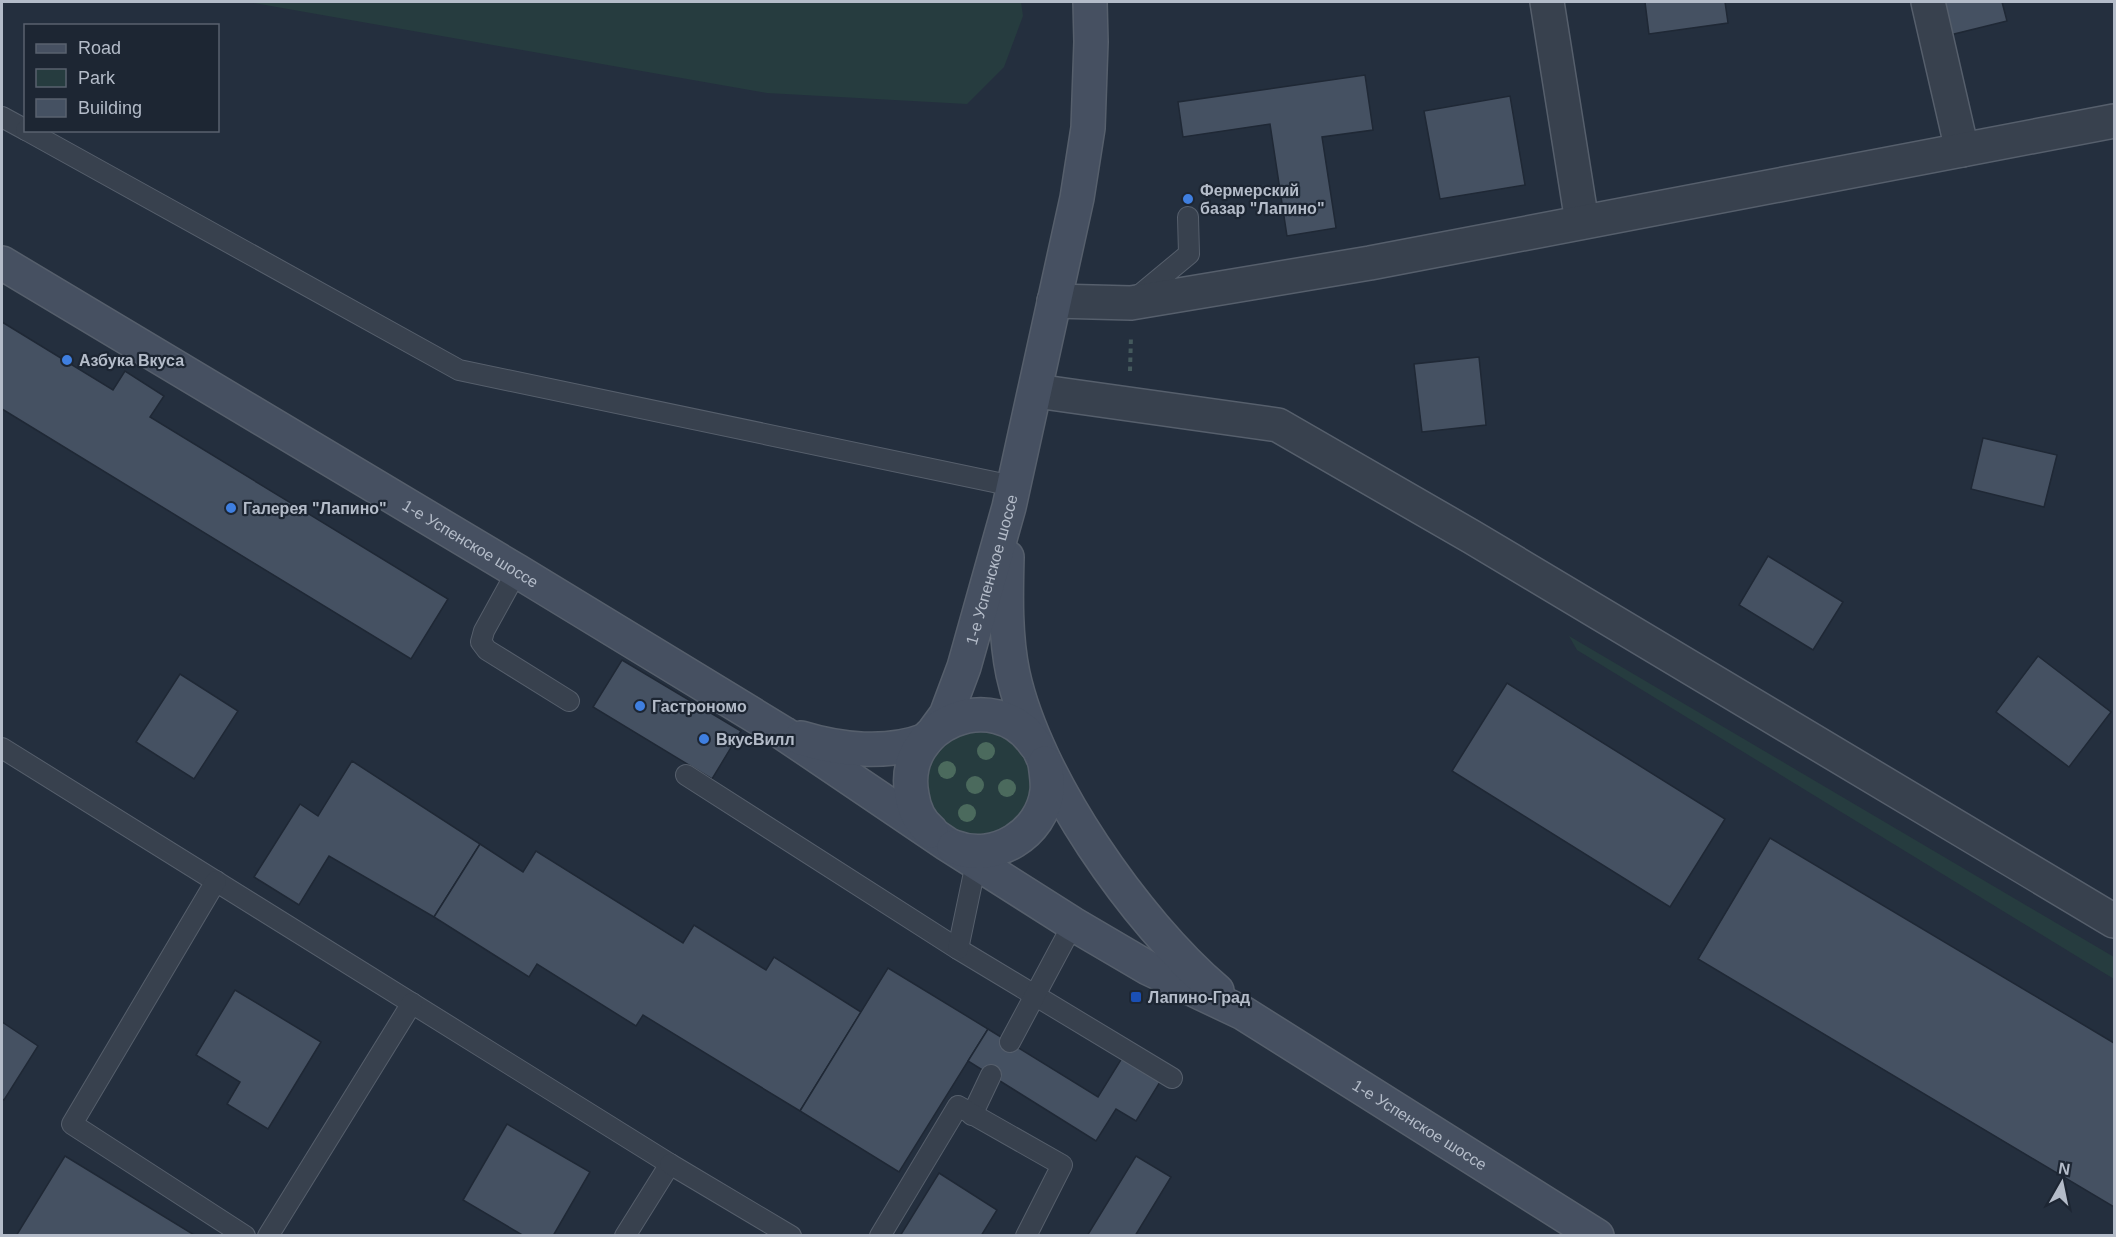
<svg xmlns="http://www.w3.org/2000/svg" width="2116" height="1237" viewBox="0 0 2116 1237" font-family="Arial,sans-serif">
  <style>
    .green { fill: #263c3f }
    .building { fill: #455162; stroke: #1f2835; stroke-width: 1.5 }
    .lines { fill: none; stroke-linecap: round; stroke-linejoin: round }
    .service-casing { stroke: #565f6c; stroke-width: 22 }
    .minor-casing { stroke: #565f6c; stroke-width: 36 }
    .secondary-casing { stroke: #565f6c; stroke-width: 36 }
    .path { stroke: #44595c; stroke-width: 4; stroke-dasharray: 4.5 4.5; stroke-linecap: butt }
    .service { stroke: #38414e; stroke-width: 20 }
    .minor { stroke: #38414e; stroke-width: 33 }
    .secondary { stroke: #465061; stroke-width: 33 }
    .tree { fill: #4b6a5d }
    .shop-dot { fill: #3f7fe0; stroke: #1d2633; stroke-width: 2 }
    .transit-dot { fill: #1a4fb4; stroke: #1d2633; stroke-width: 2 }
    .labels { text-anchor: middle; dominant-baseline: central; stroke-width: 4.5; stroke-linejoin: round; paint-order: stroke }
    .poi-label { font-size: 16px; font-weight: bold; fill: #b4bcc9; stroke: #1d2633; text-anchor: start }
    .street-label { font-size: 16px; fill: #b4bcc9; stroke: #1d2633 }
  </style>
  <rect width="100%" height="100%" fill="#242f3e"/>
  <g class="green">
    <path d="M 248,2 L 1021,2 L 1023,16 L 1004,67 L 967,104 L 767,93 Z"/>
    <path d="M 1569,636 L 2114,957 L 2114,979 L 1577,650 Z"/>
    <circle cx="979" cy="783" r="53"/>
  </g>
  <g class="building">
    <path d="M 1645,2 L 1725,2 L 1728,23 L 1649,34 Z"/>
    <path d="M 1941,2 L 2002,2 L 2007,21 L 1950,35 Z"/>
    <path d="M 1365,75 L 1373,130 L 1322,137 L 1336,228 L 1287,236 L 1270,124 L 1183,137 L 1178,102 Z"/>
    <path d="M 1510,96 L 1525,185 L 1440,199 L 1424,111 Z"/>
    <path d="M 2,322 L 113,390 L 125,371 L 164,396 L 150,417 L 448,599 L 411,659 L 2,409 Z"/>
    <path d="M 1479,357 L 1486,425 L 1422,432 L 1414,364 Z"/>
    <path d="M 1983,438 L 2057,455 L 2044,507 L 1971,489 Z"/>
    <path d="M 1768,556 L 1843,602 L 1813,650 L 1739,605 Z"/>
    <path d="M 2038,656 L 2111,712 L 2069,767 L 1996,712 Z"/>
    <path d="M 622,660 L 741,731 L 712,779 L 593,707 Z"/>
    <path d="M 180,674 L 238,711 L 194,779 L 136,742 Z"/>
    <path d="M 1507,683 L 1725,819 L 1670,907 L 1452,771 Z"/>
    <path d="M 352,761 L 480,844 L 434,917 L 329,856 L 299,905 L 254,877 L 300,804 L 318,816 Z"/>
    <path d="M 1770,838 L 2114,1043 L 2114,1207 L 1698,959 Z"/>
    <path d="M 480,844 L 523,872 L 536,851 L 683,943 L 694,925 L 766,970 L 774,957 L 861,1012 L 800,1111 L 643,1015 L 636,1026 L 537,964 L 529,977 L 434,917 Z"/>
    <path d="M 888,968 L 988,1029 L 899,1172 L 800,1111 Z"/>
    <path d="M 235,990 L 321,1042 L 268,1129 L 227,1104 L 240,1082 L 196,1055 Z"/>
    <path d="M 2,1022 L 38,1046 L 4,1100 L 2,1099 Z"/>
    <path d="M 988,1029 L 1098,1097 L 1122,1058 L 1160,1082 L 1136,1121 L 1116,1109 L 1096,1141 L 968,1061 Z"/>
    <path d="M 507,1124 L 590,1172 L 553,1236 L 524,1236 L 463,1200 Z"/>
    <path d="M 65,1156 L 196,1236 L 16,1236 Z"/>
    <path d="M 1136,1156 L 1171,1177 L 1135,1236 L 1087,1236 Z"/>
    <path d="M 939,1173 L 997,1210 L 981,1236 L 900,1236 Z"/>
  </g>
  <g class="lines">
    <defs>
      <g id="service">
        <path d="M 2,117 L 26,130"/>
        <path d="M 26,130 L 459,370 L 1013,486"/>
        <path d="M 1136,298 L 1189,254 L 1188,217"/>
        <path d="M 517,571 L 484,631 L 481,642 L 487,650 L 569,701"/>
        <path d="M 2,748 L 670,1164 L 625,1236"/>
        <path d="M 686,775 L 958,949 L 1172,1078"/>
        <path d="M 216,881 L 72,1124 L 245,1236"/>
        <path d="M 958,949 L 976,863"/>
        <path d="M 1010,1042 L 1073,924"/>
        <path d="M 972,1115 L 991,1075"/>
        <path d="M 670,1164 L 791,1236"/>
        <path d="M 268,1236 L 412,1003"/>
        <path d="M 880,1236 L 958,1106 L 1062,1165 L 1026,1236"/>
      </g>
      <g id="minor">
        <path d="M 1547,2 L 1582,222"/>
        <path d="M 1928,2 L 1962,150"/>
        <path d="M 1054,301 L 1131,303 L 1370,263 L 2114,121"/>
        <path d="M 1036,391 L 1278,425 L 1472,537 L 2114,921"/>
      </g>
      <g id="secondary">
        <path id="s1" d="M 2,263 L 517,571 L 783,733 L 947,844 L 1073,924 L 1148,968 L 1243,1013 L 1597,1236"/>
        <path d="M 1007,557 C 1006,595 1005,636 1013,674 C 1036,779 1136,922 1217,991"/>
        <path id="s2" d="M 935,730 L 946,715 L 964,667 L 1009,507 L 1077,198 L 1088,128 L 1091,42 L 1090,2"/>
        <path d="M 801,738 C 840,750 887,755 926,740"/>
        <path d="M 931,831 C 920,822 914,809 912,795 C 898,724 995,684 1035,744"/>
        <path d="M 954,847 C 995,863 1042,834 1047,791 C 1048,782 1046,772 1045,763"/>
      </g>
    </defs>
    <use href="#service" class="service-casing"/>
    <use href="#minor" class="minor-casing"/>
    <use href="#secondary" class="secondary-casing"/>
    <path class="path" d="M 1130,371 L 1131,336"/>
    <use href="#service" class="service"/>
    <use href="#minor" class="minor"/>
    <use href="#secondary" class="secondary"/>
  </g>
  <g class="tree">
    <circle cx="986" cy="751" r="9"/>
    <circle cx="947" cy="770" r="9"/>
    <circle cx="975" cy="785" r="9"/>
    <circle cx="1007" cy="788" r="9"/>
    <circle cx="967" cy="813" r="9"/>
  </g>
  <g class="shop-dot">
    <circle cx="1188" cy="199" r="6"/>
    <circle cx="67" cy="360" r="6"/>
    <circle cx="231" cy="508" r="6"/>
    <circle cx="640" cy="706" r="6"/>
    <circle cx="704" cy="739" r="6"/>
  </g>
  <rect class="transit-dot" x="1130" y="991" width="12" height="12" rx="3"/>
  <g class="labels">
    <g class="poi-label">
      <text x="1200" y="190">Фермерский<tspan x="1200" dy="18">базар "Лапино"</tspan></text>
      <text x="79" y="360">Азбука Вкуса</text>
      <text x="243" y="508">Галерея "Лапино"</text>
      <text x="652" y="706">Гастрономо</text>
      <text x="716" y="739">ВкусВилл</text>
      <text x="1148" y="997">Лапино-Град</text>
    </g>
    <g class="street-label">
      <text stroke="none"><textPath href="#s1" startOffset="546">1-е Успенское шоссе</textPath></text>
      <text stroke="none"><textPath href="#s2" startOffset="171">1-е Успенское шоссе</textPath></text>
      <text stroke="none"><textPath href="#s1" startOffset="1660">1-е Успенское шоссе</textPath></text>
    </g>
  </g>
  <rect width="2116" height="1237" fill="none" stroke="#b4bcc9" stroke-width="6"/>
  <rect x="24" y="24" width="195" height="108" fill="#1d2633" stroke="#59626f" stroke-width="1.5"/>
  <rect x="36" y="44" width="30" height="9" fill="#465061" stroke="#59626f" stroke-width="1.5"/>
  <text x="78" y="54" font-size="18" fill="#b4bcc9">Road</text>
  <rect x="36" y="69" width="30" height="18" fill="#263c3f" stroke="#59626f" stroke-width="1.5"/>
  <text x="78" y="84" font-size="18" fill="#b4bcc9">Park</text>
  <rect x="36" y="99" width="30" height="18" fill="#455162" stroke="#59626f" stroke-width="1.5"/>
  <text x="78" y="114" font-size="18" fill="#b4bcc9">Building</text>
  <g transform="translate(2062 1183) rotate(9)" stroke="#1d2633" stroke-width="4.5" paint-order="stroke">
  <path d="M0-4.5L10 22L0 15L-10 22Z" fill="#b4bcc9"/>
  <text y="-9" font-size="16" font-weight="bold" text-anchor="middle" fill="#b4bcc9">N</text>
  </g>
</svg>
